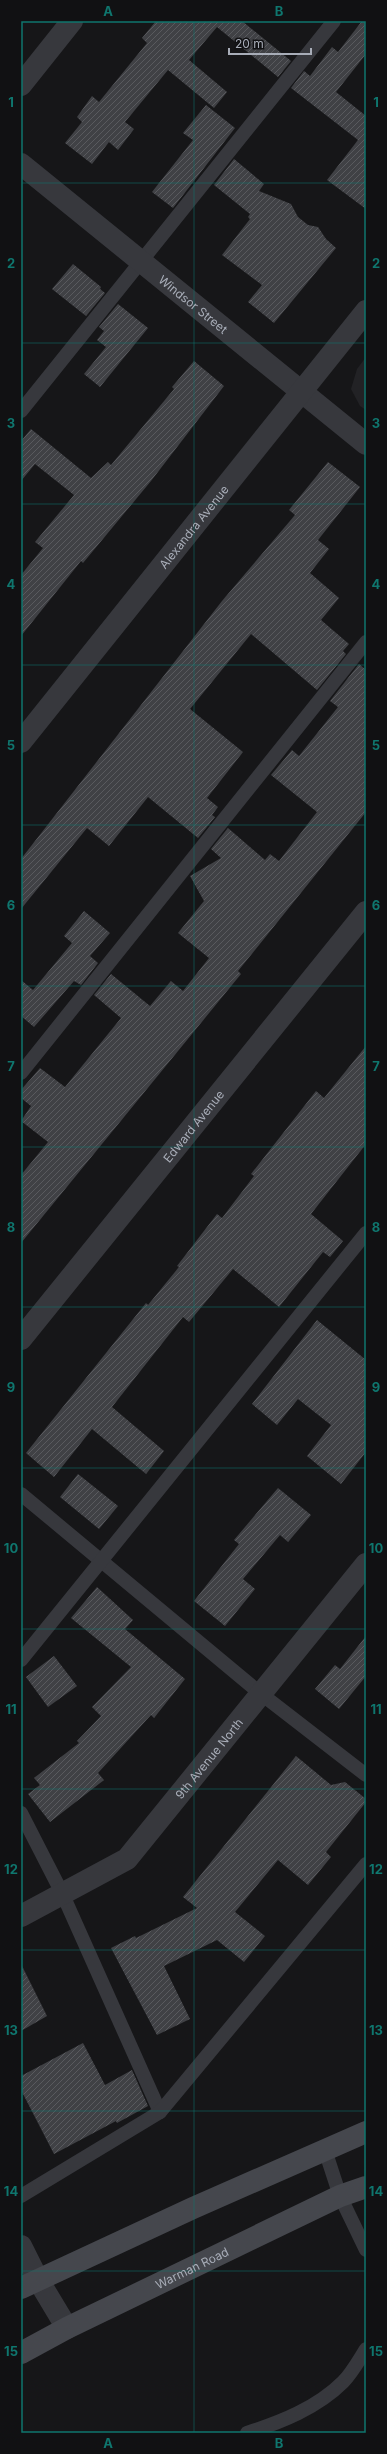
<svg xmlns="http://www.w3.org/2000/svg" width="387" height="2454" viewBox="0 0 387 2454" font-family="Inter,sans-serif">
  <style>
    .built { fill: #222225 }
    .building { fill: url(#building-hatch) }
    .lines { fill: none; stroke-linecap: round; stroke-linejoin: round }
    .service { stroke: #37383d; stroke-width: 14 }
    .minor { stroke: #37383d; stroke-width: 22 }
    .secondary { stroke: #45474d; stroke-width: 22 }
    .grid { fill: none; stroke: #0f766e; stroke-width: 1; stroke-opacity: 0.55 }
    .labels { text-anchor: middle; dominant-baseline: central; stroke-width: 4; stroke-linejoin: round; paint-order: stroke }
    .street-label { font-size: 12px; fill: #a8adb8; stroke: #111113 }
    .neatline { fill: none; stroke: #0f766e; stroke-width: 1.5 }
    .grid-label { font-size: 13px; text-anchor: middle; font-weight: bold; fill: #0f766e }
  </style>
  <defs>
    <pattern id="building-hatch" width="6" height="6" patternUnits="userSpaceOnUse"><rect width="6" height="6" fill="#404145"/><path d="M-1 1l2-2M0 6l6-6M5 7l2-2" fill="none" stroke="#595a5e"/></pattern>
  </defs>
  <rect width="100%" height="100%" fill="#161618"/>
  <path class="built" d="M 366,357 L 366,410 L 360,406 L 351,389 L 357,369 Z"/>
  <g class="building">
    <path d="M 156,21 L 242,21 L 291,61 L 278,77 L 217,27 L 189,60 L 227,92 L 214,108 L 168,70 L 125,122 L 134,129 L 118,150 L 109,142 L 92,164 L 65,143 L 82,122 L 77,117 L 92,96 L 99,102 L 147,43 L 142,38 Z"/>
    <path d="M 362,21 L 366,21 L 366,54 L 336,92 L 366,116 L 366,209 L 327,180 L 358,140 L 291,88 L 304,71 L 310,76 L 332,47 L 338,52 Z"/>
    <path d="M 206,105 L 235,128 L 173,208 L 152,192 L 193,140 L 183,133 Z"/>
    <path d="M 234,159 L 264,184 L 259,191 L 291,204 L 298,217 L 308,225 L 318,227 L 326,239 L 336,248 L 274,323 L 248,302 L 262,285 L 222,255 L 250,219 L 248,217 L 250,214 L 214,185 Z"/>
    <path d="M 73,264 L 101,287 L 100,289 L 105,293 L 86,316 L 52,289 Z"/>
    <path d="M 118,304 L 148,328 L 100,387 L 84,374 L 106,347 L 97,340 L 104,331 L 99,327 Z"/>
    <path d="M 194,361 L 224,386 L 151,481 L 83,563 L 81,561 L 21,636 L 21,575 L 43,548 L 35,542 L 74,495 L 35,464 L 21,481 L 21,441 L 31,429 L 91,478 L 108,462 L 111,465 L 174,389 L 172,387 Z"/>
    <path d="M 328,462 L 360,487 L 318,540 L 329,549 L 310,573 L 339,598 L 321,620 L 349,644 L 343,651 L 346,654 L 317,690 L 251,634 L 190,709 L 243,752 L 207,798 L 218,807 L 212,815 L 215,817 L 198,838 L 148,797 L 109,846 L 87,828 L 21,909 L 21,859 L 222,601 L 295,515 L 289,510 Z"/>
    <path d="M 359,664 L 366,670 L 366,812 L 238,971 L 241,974 L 21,1243 L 21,1175 L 48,1142 L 21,1121 L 31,1106 L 21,1098 L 21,1090 L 40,1068 L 65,1087 L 121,1018 L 94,995 L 111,974 L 150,1006 L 171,981 L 183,991 L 209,958 L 178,933 L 204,901 L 190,876 L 221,858 L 211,849 L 228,828 L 265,860 L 270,854 L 279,861 L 317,812 L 271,775 L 292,750 L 299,756 L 338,707 L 330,701 Z"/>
    <path d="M 84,911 L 110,933 L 90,956 L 98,963 L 81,985 L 74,981 L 34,1027 L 21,1016 L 21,980 L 33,990 L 72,943 L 64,936 Z"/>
    <path d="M 366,1046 L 366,1144 L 311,1214 L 343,1241 L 330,1257 L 323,1252 L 279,1307 L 233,1269 L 189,1322 L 183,1317 L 112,1407 L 164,1451 L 146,1474 L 92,1429 L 54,1477 L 26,1453 L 146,1303 L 148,1305 L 179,1267 L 177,1266 L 217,1214 L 222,1218 L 254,1176 L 251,1174 L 316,1091 L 324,1098 Z"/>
    <path d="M 317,1320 L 366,1360 L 366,1452 L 341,1484 L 307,1456 L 331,1425 L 298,1399 L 277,1425 L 252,1404 Z"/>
    <path d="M 78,1474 L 118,1506 L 99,1529 L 60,1497 Z"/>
    <path d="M 278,1488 L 311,1515 L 288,1542 L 280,1535 L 243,1579 L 255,1589 L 225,1626 L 194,1601 L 239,1544 L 234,1540 Z"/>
    <path d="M 97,1587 L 133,1620 L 125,1629 L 185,1679 L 154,1718 L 151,1715 L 98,1773 L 104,1780 L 50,1822 L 28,1794 L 40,1785 L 34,1778 L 79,1743 L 77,1741 L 101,1716 L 92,1707 L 131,1667 L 71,1618 Z"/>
    <path d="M 366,1636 L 366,1676 L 339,1709 L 315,1689 L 335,1665 L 340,1669 Z"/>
    <path d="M 54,1656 L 77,1686 L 48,1707 L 26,1677 Z"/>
    <path d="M 296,1756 L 331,1785 L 345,1782 L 366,1799 L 366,1802 L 326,1852 L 331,1857 L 308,1885 L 278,1860 L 235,1912 L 265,1936 L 244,1962 L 217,1940 L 164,1966 L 190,2019 L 157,2035 L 111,1948 L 135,1936 L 136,1938 L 197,1908 L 183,1897 Z"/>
    <path d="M 21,1964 L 47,2016 L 21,2031 Z"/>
    <path d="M 83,2043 L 105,2085 L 132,2070 L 148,2106 L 117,2123 L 116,2121 L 54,2154 L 21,2090 L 21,2076 Z"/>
  </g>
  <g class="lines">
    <g class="service">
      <path d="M 21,411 L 334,21"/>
      <path d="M 21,1073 L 366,642"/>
      <path d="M 21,1494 L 260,1693 L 366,1775"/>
      <path d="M 21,1660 L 366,1233"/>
      <path d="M 21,1813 L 63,1895 L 160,2112"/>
      <path d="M 325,2150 L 340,2196 L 366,2250"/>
      <path d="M 21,2196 L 160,2112 L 366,1864"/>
      <path d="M 247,2433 C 281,2422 317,2408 343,2382 C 352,2373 359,2360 366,2349"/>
    </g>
    <g class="minor">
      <path d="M 21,85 L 72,21"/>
      <path id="s1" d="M 21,164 L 366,444"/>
      <path id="s2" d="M 21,742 L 366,311"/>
      <path id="s3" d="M 21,1339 L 366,912"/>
      <path id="s4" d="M 21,1916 L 127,1859 L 366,1564"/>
      <path d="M 21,2246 L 37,2278 L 67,2328"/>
    </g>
    <g class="secondary">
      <path d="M 21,2288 L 193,2208 L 366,2132"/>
      <path id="s5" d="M 21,2353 L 67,2328 L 340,2196 L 366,2187"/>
    </g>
  </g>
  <path class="grid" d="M 194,21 L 194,2433M 21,183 L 366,183M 21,343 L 366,343M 21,504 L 366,504M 21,665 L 366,665M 21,825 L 366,825M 21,986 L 366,986M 21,1147 L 366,1147M 21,1307 L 366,1307M 21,1468 L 366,1468M 21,1629 L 366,1629M 21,1789 L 366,1789M 21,1950 L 366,1950M 21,2111 L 366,2111M 21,2271 L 366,2271"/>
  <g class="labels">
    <g class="street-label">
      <text stroke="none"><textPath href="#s1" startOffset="222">Windsor Street</textPath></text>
      <text stroke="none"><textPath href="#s2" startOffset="276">Alexandra Avenue</textPath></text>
      <text stroke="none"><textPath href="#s3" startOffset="274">Edward Avenue</textPath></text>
      <text stroke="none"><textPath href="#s4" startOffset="250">9th Avenue North</textPath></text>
      <text stroke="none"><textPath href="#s5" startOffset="191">Warman Road</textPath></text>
    </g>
  </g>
  <rect width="387" height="2454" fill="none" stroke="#111113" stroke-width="44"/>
  <path d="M229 48v6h82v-6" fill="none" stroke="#a8adb8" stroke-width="2"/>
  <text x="235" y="48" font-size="12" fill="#a8adb8" stroke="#111113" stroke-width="3" paint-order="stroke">20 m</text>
  <rect x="22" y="22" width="343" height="2410" class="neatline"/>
  <g class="grid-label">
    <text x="108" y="16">A</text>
    <text x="279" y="16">B</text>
    <text x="11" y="107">1</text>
    <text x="376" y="107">1</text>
    <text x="11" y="268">2</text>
    <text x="376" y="268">2</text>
    <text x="11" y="428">3</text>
    <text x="376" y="428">3</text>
    <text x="11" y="589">4</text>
    <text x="376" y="589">4</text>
    <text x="11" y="750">5</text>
    <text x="376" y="750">5</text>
    <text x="11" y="910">6</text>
    <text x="376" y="910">6</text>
    <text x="11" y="1071">7</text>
    <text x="376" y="1071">7</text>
    <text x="11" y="1232">8</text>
    <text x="376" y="1232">8</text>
    <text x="11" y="1392">9</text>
    <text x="376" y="1392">9</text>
    <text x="11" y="1553">10</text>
    <text x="376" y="1553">10</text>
    <text x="11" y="1714">11</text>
    <text x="376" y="1714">11</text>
    <text x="11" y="1874">12</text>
    <text x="376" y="1874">12</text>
    <text x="11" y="2035">13</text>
    <text x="376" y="2035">13</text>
    <text x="11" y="2196">14</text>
    <text x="376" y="2196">14</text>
    <text x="11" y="2356">15</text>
    <text x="376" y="2356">15</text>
    <text x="108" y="2448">A</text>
    <text x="279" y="2448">B</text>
  </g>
</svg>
